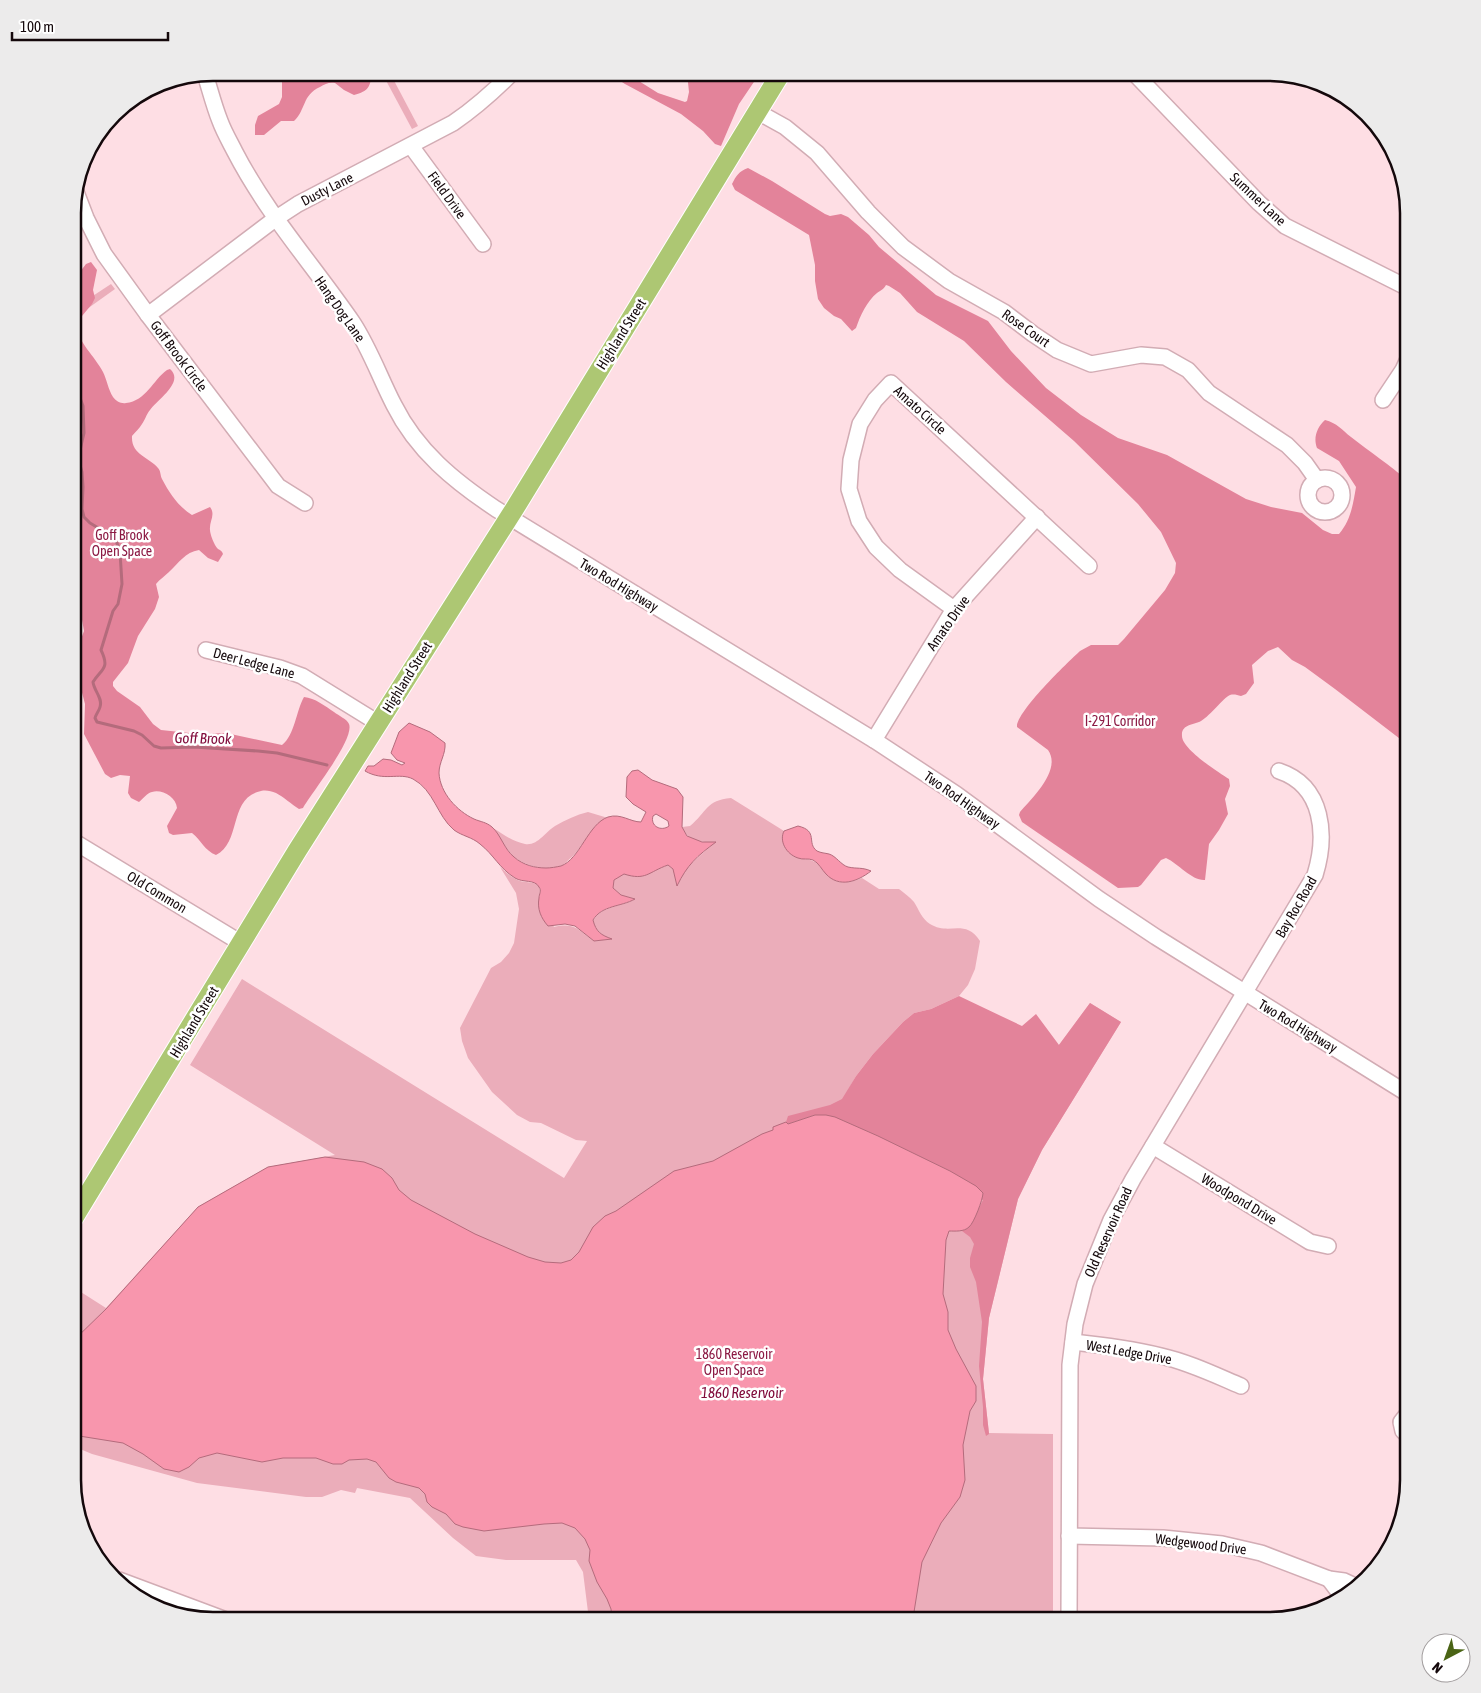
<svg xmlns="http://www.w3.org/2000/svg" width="1481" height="1693" viewBox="0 0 1481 1693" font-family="'Asap Condensed',sans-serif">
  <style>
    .green { fill: #ebadba }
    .forest { fill: #e3839a }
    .water { fill: #f896ad; stroke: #b46b7c; fill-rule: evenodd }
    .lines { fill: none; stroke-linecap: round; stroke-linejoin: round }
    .stream { stroke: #b46b7c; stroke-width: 3 }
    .minor-casing { stroke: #d2acb4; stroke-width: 18 }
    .major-casing { stroke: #fff; stroke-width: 21 }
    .minor { stroke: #fff; stroke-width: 15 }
    .major { stroke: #adc773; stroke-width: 19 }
    .labels { text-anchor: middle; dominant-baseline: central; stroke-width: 5; stroke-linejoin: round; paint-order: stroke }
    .street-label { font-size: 14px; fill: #14080b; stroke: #fff }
    .park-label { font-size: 14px; fill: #8c1a44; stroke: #fff }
    .water-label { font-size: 15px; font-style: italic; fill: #810b3b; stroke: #fff }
    .rim { fill: none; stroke: #14080b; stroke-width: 2.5 }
  </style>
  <rect width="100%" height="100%" fill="#fedee4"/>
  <g class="green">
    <path d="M 382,73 L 390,73 L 418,126 L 412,129 Z"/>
    <path d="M 111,284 L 115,289 L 73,319 L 73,309 Z"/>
    <path d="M 731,798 L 784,831 L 782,836 L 803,859 C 830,859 822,894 862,878 L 879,889 L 899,889 C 904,893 910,897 914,902 C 919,910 922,919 930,924 C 949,936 965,918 980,941 L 975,969 L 968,985 L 959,996 L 931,1009 L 914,1013 L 903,1022 L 873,1054 L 856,1076 L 848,1090 L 1050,1057 L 1090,1003 L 1121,1022 L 1042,1150 L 1018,1199 L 989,1318 L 983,1379 L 989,1433 L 1053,1434 L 1053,1620 L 589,1620 L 583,1572 L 576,1560 L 506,1560 L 476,1556 L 453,1538 L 410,1498 L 357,1488 L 355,1493 L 341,1490 L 322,1497 L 306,1497 L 197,1483 L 92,1454 L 73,1446 L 73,1287 L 106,1308 L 198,1207 L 268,1167 L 335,1155 L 190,1065 L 242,979 L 564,1178 L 587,1141 L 576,1140 L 541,1123 L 530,1122 L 517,1115 L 492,1092 L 468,1058 L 462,1041 L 460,1028 L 491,968 L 501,962 L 509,953 L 514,943 L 519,909 L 516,893 L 500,867 C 506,872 513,879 520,881 C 534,884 543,880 539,899 L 554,927 C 575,922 578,930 594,941 L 611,939 C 601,935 596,931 593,921 C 602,905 620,908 635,899 L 621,895 L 613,888 L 614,880 L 624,873 C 645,881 648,871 668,865 L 673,869 L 678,885 L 684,870 L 715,842 C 699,842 690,843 682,827 L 690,826 C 707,812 706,800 731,798 Z"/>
    <path d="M 588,812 L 608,818 C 592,827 584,844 572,857 C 569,859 566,863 563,865 C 550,873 524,866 513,856 C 505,848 500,837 493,828 C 503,834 513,842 525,844 C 538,846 545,832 555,826 C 565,820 576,815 588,812 Z"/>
  </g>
  <g class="forest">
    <path d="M 288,73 L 372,73 C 370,87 369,91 354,95 L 344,90 L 335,83 C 329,82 325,84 320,87 C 302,95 306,110 294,121 L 281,121 L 264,135 L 255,135 L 255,125 L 258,116 L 279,104 L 282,97 L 282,82 Z"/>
    <path d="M 608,73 L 626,73 L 658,93 L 685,102 L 687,101 L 689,92 L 687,73 L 760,73 L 739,104 L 721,146 L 715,144 L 703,131 L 681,114 L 625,84 Z"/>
    <path d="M 748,168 L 772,181 L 825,214 L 830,216 L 841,214 L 848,217 L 869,235 L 879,247 L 936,295 L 988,321 L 1011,351 L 1046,388 L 1081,415 L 1118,438 L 1167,455 L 1246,499 L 1271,507 L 1302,513 L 1323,530 L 1332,534 L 1339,534 C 1351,520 1353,504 1356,487 L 1339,461 L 1317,448 C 1313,438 1317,427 1325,420 C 1337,423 1342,430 1351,437 C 1370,452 1390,465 1408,481 L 1408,745 L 1335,689 L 1305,667 L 1292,660 L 1278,647 L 1268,651 L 1252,665 L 1254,683 L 1246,694 L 1241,696 C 1237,695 1234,694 1230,695 C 1223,698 1211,715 1201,721 C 1194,725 1181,724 1182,736 C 1182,749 1218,772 1229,779 L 1230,786 L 1225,799 L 1228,814 L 1219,830 L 1209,844 L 1205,880 C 1192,881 1179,864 1166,858 L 1161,860 L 1141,885 L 1138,887 L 1118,888 L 1022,822 L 1019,815 L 1020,812 C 1032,798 1062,770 1048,750 L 1017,727 C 1016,712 1067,663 1080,651 L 1091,645 L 1118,645 L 1124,639 L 1165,590 L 1175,573 L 1176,563 L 1161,532 L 1138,504 L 1074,441 L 1006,382 L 964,341 L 917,312 L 900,293 L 889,286 L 886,285 C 883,290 881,290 877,293 C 867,301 860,316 856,328 L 852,331 L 841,319 L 834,316 L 824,308 L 818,299 L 815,281 L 815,265 L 809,235 L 735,190 L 732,184 C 736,176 739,171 748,168 Z"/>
    <path d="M 91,262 L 97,270 L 93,290 L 95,298 L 92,304 L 77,322 C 75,340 95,356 103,372 C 107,380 108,389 113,397 C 116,401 121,404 126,403 C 146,401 153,380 167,370 L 170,369 C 185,382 157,400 150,410 C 146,415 145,420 142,424 C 139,429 135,432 132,436 C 131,455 149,457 158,468 C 161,471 160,475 162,479 C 170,494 178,506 192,515 L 210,507 C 216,515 209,521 210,530 C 210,534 214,545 218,549 C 220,550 222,551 223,554 L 218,562 L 208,558 L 199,550 C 185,552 179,563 169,572 C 165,576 160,579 156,584 L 159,597 L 155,609 L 138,636 L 128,663 L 113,682 L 113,686 L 117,691 L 140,707 L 153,724 L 161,730 L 199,734 L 226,733 L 282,745 C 295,735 296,711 304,697 C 315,698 325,706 334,712 C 339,716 347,719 349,724 C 355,739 312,792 303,808 L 299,809 C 291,804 284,797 276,793 C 271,791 266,790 261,791 C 228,798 242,842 216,855 C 205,851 201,840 192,833 L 173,835 L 169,833 L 167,826 L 177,808 C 176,797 162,789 152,792 C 147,793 143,799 139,802 L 131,798 L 128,793 L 130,776 L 120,775 L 111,778 L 105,774 L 84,734 L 85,704 L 80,685 L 78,647 L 84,631 L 79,603 L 73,590 L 73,281 L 86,264 Z"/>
    <path d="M 959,996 L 1022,1026 L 1036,1014 L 1059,1045 L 1090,1003 L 1121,1022 L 1042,1150 L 1018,1199 L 989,1318 L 983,1379 L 989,1434 L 986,1436 L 983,1425 L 983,1407 L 979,1366 L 982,1322 L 976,1282 L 970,1267 L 970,1258 L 974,1244 L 970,1237 L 962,1231 L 969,1227 L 983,1200 L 815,1115 L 788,1124 L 786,1122 L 788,1116 L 830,1105 L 842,1099 L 856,1076 L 873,1054 L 903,1022 L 914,1013 L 931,1009 Z"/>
  </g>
  <g class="water">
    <path d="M 409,723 L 430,732 L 445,743 C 446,754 439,762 439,773 C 440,793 457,811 474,819 C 481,822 486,822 492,827 C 501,835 504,849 514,857 C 523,865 535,868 546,868 C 551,868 556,867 561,866 C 580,859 588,824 608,817 C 621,813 630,822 641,822 L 646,812 L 633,804 L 626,797 L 627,777 L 632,771 L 638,770 L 652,780 L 677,789 L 683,797 L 682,827 L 687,836 L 702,842 L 716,842 C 697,856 687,865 677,886 L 673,869 L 668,865 C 648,872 646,881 624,874 L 614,880 L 613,888 L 621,895 L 635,899 C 621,907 602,905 593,920 C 596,932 601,935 612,939 L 594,941 L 575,926 L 565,924 L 548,926 C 541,918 537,909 539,898 C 539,894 542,891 539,887 C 535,879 523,883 515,878 C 499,868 494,855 480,844 C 472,837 462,836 454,830 C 437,816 434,790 413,779 C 399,772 384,782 365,771 L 368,766 L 374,766 L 383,759 L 391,760 L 402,765 L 405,763 L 397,760 L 391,753 L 399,732 ZM 656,814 L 668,821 L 669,826 C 661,832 650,826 653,816 Z"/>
    <path d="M 798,826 C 819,831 806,843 817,851 C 821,853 825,853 829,854 C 836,856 841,865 848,867 C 857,869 862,867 871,871 C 857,882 839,888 826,874 C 822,870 819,863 813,860 C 808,858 803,860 798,858 C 786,854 779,841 784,831 Z"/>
    <path d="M 815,1115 L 826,1115 L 835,1117 L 878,1136 L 950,1171 L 976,1186 L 983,1193 C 983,1199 974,1223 969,1227 C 964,1232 955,1231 949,1231 L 946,1240 L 943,1294 L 948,1312 L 948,1330 L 956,1349 L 976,1386 L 976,1401 L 970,1411 L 963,1445 L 965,1480 L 960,1497 L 941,1523 L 922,1562 L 914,1612 L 909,1620 L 612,1620 L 611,1609 L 607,1599 L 597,1582 L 589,1561 L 590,1550 L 585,1539 L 575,1528 L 562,1523 L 544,1524 L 484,1531 L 463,1527 L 455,1524 L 446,1514 L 432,1507 L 427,1502 L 425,1494 L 419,1488 L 396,1482 L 389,1478 L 376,1462 L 367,1459 L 349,1460 L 342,1464 L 333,1464 L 316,1458 L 283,1458 L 262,1462 L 217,1453 L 199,1458 L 189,1467 L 179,1472 L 164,1469 L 143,1454 L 123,1443 L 73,1435 L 73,1341 L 106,1309 L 198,1207 L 268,1167 L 325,1157 L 364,1162 L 382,1169 L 392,1178 L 399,1190 L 411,1200 L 475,1234 L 528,1257 L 545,1262 L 561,1263 L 571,1260 L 579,1252 L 593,1227 L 605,1216 L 616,1211 L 674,1171 L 713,1161 L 762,1134 L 773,1130 L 773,1127 L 786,1122 L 788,1124 Z"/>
  </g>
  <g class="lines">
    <path class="stream" d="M 73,379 L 83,406 L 84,433 L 78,459 L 82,472 L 83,487 L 82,509 L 84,517 L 90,523 L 110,535 L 117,543 L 120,552 L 122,584 L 118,604 L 113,611 L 101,650 C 110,669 102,668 93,682 C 94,691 103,698 100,707 C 99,711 96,714 95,718 L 97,722 L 134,731 L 142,735 L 154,746 L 161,748 L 194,747 L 258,751 L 277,753 L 327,765"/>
    <defs>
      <g id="minor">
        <path d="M 1134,73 L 1259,203 L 1285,226 L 1408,288"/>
        <path d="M 205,74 C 210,90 214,106 220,121 C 224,132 230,142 235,152 C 267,214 314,266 353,323 C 370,349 380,378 394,405 C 417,451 454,481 496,509 L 874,740 L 956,794 L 1099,899 L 1156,937 L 1408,1094"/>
        <path d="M 758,112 L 785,127 L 817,153 L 868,212 L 903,247 L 949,281 L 1004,312 L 1033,334 L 1057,350 L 1091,364 L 1141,355 L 1165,357 L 1188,370 L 1209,393 L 1287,445 L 1305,463 L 1317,480"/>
        <path d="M 411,146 L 483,244"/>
        <path d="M 76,192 L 86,218 L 104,254 L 148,315 L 278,486 L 305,503"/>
        <path d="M 148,315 L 275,219 L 298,204 L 453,123 C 475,108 493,92 512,73"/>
        <path d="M 1383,400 L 1403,370 L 1408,359"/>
        <circle cx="1325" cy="495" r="17"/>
        <path d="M 954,609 L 900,570 L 876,547 L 859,521 L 849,489 L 851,460 L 860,424 L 875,400 L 891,383 L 1089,566"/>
        <path d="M 206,650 L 280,668 L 302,676 L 378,723"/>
        <path d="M 874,740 L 954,609 L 1037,517"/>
        <path d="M 73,841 L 241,943"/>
        <path d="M 1153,1146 L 1302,1237 L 1310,1242 L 1328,1246"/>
        <path d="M 1073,1342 C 1102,1345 1132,1349 1161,1356 C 1188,1362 1215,1375 1241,1386"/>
        <path d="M 1408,1413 L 1401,1422 L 1403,1431 L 1408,1436"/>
        <path d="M 1069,1536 L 1163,1538 L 1222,1544 L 1261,1553 L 1329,1579 L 1344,1581 L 1357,1587"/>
        <path d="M 1329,1579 L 1338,1591 L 1345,1596"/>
        <path d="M 119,1580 L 226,1620"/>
        <path d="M 1069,1620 L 1070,1365 L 1075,1324 L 1085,1284 L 1111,1220 L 1133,1179 L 1315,875 C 1327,836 1324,786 1279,771"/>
      </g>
      <path id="major" d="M 73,1219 L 297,851 L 515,508 L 781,73"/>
    </defs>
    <use href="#minor" class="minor-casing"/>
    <use href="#major" class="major-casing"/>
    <use href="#minor" class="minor"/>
    <use href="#major" class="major"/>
  </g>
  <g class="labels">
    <g class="street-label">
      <text transform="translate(327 189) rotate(-27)">Dusty Lane</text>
      <text transform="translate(447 195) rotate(54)">Field Drive</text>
      <text transform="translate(1258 199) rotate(43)">Summer Lane</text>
      <text transform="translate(340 309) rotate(55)">Hang Dog Lane</text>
      <text transform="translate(1026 328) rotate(35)">Rose Court</text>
      <text transform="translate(621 334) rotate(-58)">Highland Street</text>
      <text transform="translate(179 356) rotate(53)">Goff Brook Circle</text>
      <text transform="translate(920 410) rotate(42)">Amato Circle</text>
      <text transform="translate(619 585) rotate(31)">Two Rod Highway</text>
      <text transform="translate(948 623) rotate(-55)">Amato Drive</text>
      <text transform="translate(254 663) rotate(15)">Deer Ledge Lane</text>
      <text transform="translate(407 677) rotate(-58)">Highland Street</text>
      <text transform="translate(962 800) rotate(35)">Two Rod Highway</text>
      <text transform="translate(157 892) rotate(31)">Old Common</text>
      <text transform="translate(1296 907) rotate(-60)">Bay Roc Road</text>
      <text transform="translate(194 1022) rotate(-59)">Highland Street</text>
      <text transform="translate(1298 1026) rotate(31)">Two Rod Highway</text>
      <text transform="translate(1239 1199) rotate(31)">Woodpond Drive</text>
      <text transform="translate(1108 1232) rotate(-66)">Old Reservoir Road</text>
      <text transform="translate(1129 1352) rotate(10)">West Ledge Drive</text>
      <text transform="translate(1201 1544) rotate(7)">Wedgewood Drive</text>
    </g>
    <g class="park-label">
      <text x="122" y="535">Goff Brook<tspan x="122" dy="16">Open Space</tspan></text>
      <text x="1120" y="721">I-291 Corridor</text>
      <text x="734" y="1354">1860 Reservoir<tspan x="734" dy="16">Open Space</tspan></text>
    </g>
    <g class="water-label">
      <text transform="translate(203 738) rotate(1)">Goff Brook</text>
      <text x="742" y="1392">1860 Reservoir</text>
    </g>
  </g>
  <path d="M0 0H1481V1693H0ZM213 81H1268A132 132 0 0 1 1400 213V1480A132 132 0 0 1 1268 1612H213A132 132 0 0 1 81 1480V213A132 132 0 0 1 213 81Z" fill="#ecebeb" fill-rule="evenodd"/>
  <path class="rim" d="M213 81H1268A132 132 0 0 1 1400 213V1480A132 132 0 0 1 1268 1612H213A132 132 0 0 1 81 1480V213A132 132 0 0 1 213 81Z"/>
  <g transform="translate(1446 1658) rotate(221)"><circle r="24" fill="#ffffff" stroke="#a19c9d"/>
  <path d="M0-4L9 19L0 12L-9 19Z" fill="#4a6415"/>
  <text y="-8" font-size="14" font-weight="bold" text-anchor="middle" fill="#14080b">N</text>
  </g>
  <path d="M12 32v8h156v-8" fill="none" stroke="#14080b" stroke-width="2.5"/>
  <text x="20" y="32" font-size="15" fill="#14080b" stroke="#ffffff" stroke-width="4" paint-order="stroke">100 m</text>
</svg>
